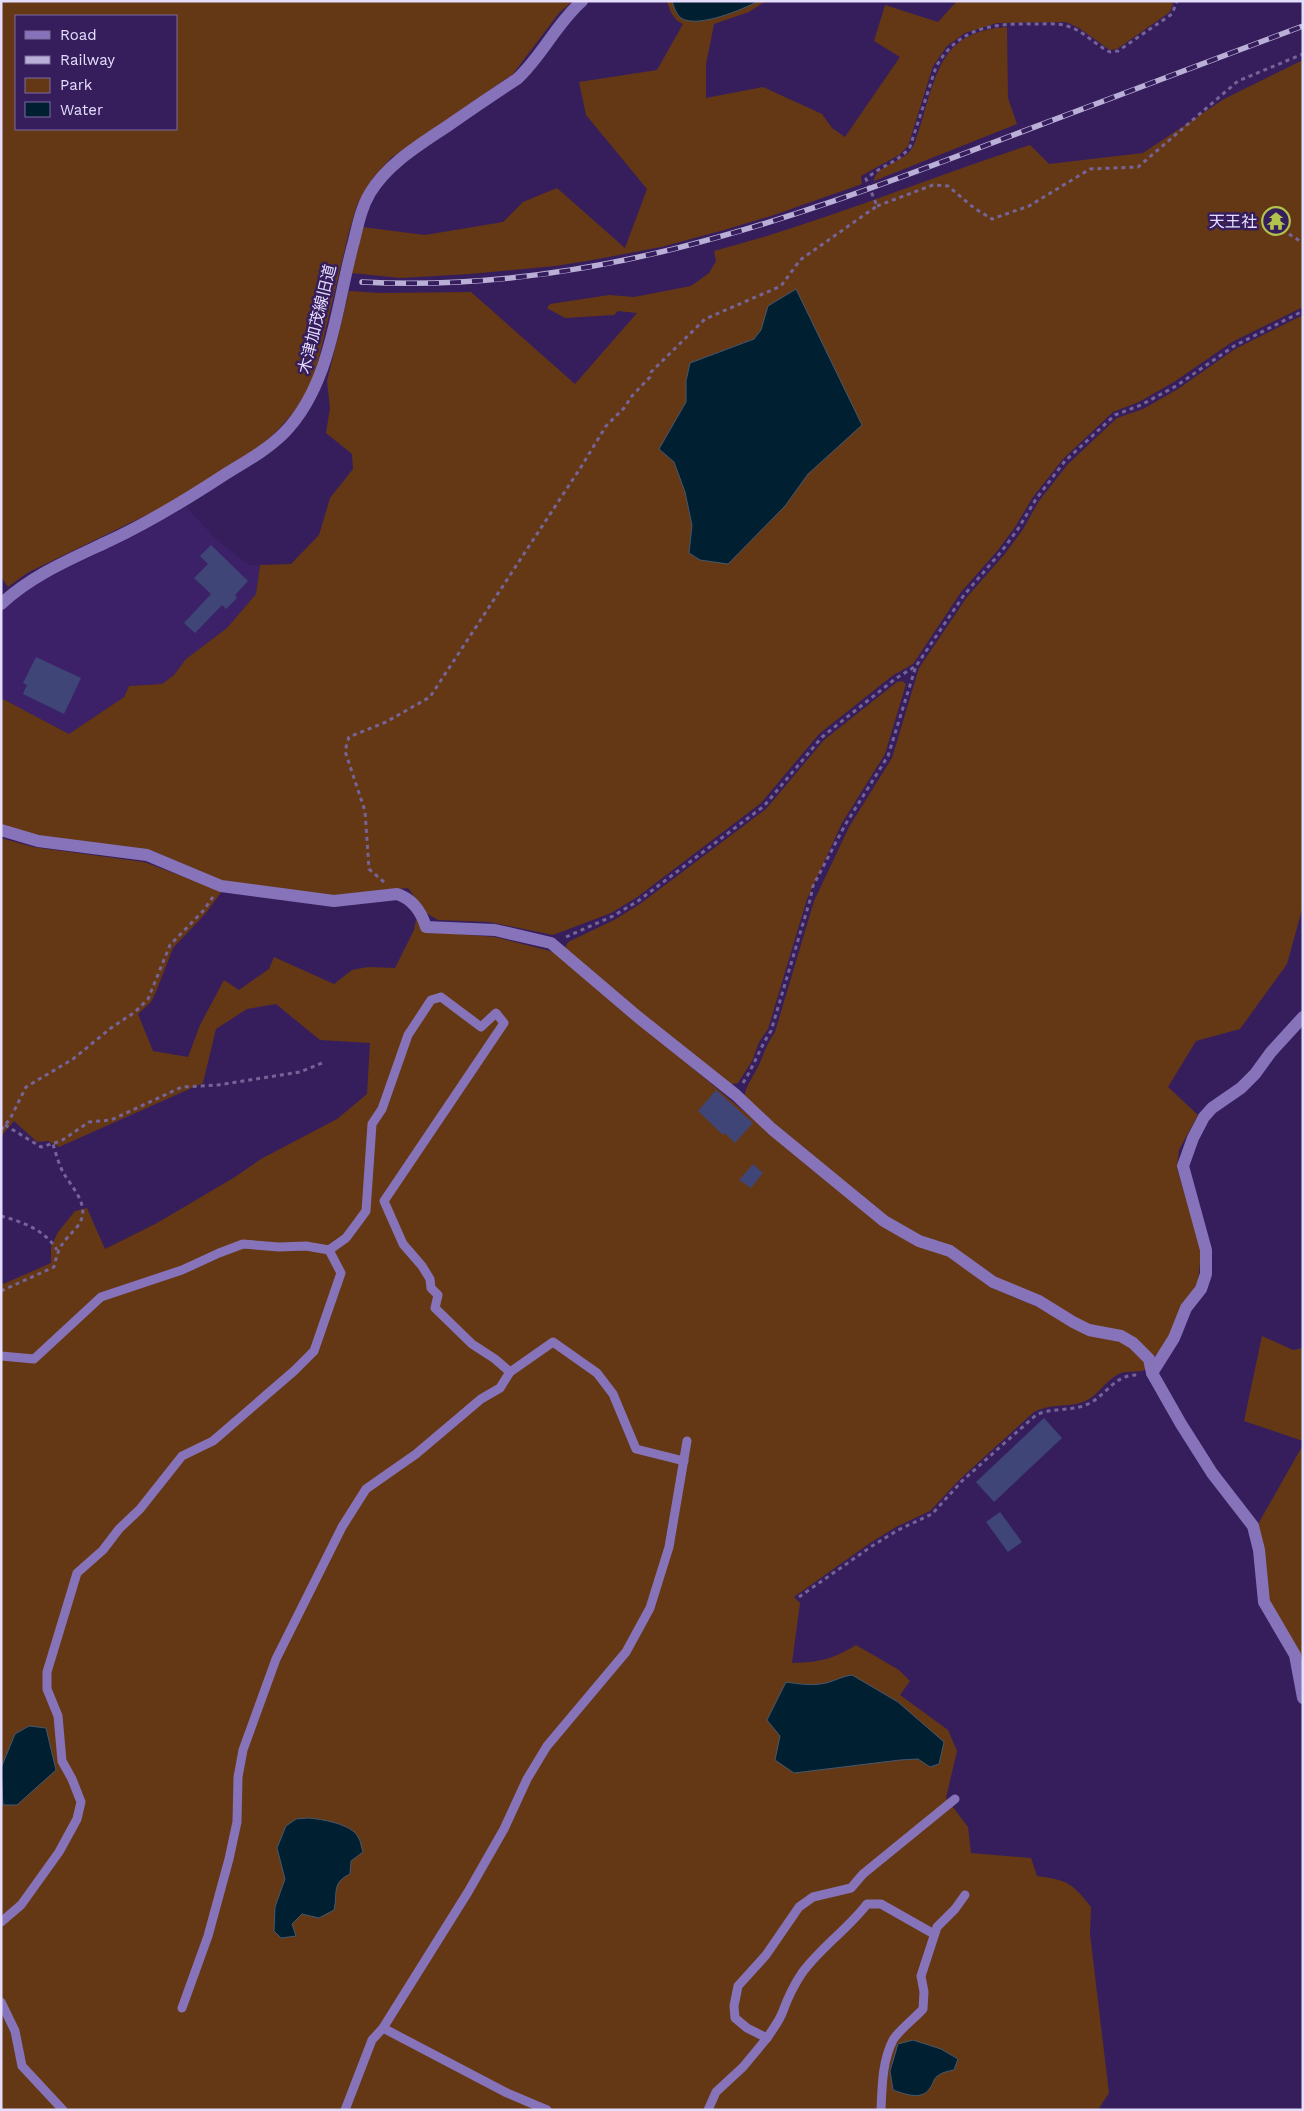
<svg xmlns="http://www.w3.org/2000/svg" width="1304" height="2111" viewBox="0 0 1304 2111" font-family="'Work Sans','Noto Sans JP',sans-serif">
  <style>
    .built { fill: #3c2168 }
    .green { fill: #643814; fill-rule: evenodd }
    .water { fill: #001f30; stroke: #45586e }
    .building { fill: #3f4577 }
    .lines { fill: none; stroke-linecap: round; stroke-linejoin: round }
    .path { stroke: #766498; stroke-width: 3; stroke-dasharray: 4 4; stroke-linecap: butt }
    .service { stroke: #8773b9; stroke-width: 9 }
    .minor { stroke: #8773b9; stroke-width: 12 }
    .rail-casing { stroke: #baafd6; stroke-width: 5.5 }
    .rail { stroke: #361e5d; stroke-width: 4; stroke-dasharray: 11; stroke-linecap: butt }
    .labels { text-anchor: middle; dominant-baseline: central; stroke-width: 5; stroke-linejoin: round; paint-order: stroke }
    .poi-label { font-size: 16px; fill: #e5ddfd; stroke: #361e5d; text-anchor: end }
    .street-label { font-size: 16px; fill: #e5ddfd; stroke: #361e5d }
  </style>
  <rect width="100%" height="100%" fill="#361e5d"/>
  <path class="built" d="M 186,507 L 217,540 L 249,565 L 260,565 L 256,594 L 227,628 L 186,659 L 174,675 L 162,684 L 129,686 L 124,697 L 69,734 L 1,698 L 1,612 L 20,594 L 43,580 L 141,533 Z"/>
  <g class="green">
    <path d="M 1,1 L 573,1 L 559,13 L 513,74 L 391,158 L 372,179 L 357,205 L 349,232 L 317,366 L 309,388 L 299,406 L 278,430 L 259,447 L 163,507 L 27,573 L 8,587 L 1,577 ZM 16,16 L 176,16 L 176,129 L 16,129 Z"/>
    <path d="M 667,1 L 672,1 L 676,12 L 713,19 L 759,1 L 766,1 L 749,12 L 714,24 L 706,64 L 706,98 L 763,87 L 822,114 L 832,128 L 845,137 L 900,57 L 874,41 L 885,5 L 938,22 L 957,1 L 1174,1 L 1170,12 L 1117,49 L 1110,50 L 1079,28 L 1066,22 L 997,23 L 965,33 L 947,46 L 933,66 L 908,146 L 899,155 L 861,176 L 862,184 L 771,216 L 724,230 L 661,247 L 587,261 L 555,266 L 470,274 L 401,278 L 351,273 L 362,227 L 425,235 L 503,222 L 523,202 L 557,188 L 625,248 L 647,189 L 586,115 L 579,82 L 657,70 L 683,24 C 673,20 670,11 667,1 Z"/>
    <path d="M 1007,27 L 1008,98 L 1017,124 L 874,181 C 875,166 902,162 911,150 C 917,140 919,128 923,117 C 938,67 945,31 1007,27 Z"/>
    <path d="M 1303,60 L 1303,307 L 1232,342 L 1174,382 L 1139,402 L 1113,412 L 1063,459 L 1033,497 L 1015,527 L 998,550 L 961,592 L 913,664 L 892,676 L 819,734 L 761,803 L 636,898 L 611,913 L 553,935 L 489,922 L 438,920 L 426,913 L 408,888 L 334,896 L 227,883 L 153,851 L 41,836 L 1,827 L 1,698 L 69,734 L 124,697 L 129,686 L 162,684 L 174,675 L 186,659 L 227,628 L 256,594 L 260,565 L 291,564 L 319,535 L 330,498 L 353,469 L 352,454 L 326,433 L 330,408 L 327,381 L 349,291 L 379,293 L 471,292 L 575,384 L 637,313 L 618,311 L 614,315 L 565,318 L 547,308 L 550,304 L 609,295 L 634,297 L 691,286 L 709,273 L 716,261 L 714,251 C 821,223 924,179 1030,145 L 1049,164 L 1143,153 L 1224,99 ZM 768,306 L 862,425 L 808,474 L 785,506 L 728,564 L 689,553 L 692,526 L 685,492 L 674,462 L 659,449 L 686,402 L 686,381 L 700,359 L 754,339 L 761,330 Z"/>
    <path d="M 1303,315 L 1303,906 L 1287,964 L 1240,1029 L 1196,1041 L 1168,1087 L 1198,1115 L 1179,1150 L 1177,1168 L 1201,1250 L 1198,1284 L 1167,1342 L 1154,1357 L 995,1278 L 887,1217 L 744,1098 C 746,1085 753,1077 759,1065 C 764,1053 767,1044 775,1032 L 814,901 L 849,827 L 892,758 L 919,668 L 967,597 L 1004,555 L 1022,531 L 1039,501 L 1068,464 L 1117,418 L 1143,409 L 1178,389 L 1235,349 Z"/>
    <path d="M 902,681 L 906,684 L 885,754 L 842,823 L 807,899 L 768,1029 L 759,1042 L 752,1061 L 738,1083 L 728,1085 L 564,950 L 568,942 L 614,920 L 640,904 L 766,809 L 824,740 L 897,682 Z"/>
    <path d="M 1,838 L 33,847 L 144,862 L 222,891 L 206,913 L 173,948 L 156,992 L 151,1002 L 138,1014 L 153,1051 L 188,1057 L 200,1025 L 224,980 L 239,990 L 269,969 L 274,957 L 334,984 L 352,970 L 368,967 L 395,968 L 414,930 L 416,920 L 457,934 L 495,937 L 554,952 L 881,1226 L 947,1255 L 990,1287 L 1131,1346 L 1147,1364 L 1147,1369 C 1138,1374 1126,1369 1117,1375 C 1103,1383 1096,1399 1080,1403 C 1064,1407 1049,1404 1034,1412 L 960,1479 L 930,1511 L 896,1527 L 870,1543 L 794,1597 L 800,1603 L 792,1663 C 820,1662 831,1660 856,1645 L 899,1670 L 910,1681 L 900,1695 L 948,1730 L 957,1751 L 946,1798 L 968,1827 L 971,1853 L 1031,1858 L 1037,1876 C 1068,1880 1072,1883 1091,1907 L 1090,1934 L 1109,2093 L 1098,2110 L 1,2110 L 1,1285 L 51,1263 L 51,1247 L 58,1232 L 75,1211 L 87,1208 L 105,1249 L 157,1223 L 235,1177 L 261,1159 L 337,1119 L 367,1094 L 370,1043 L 320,1040 L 276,1004 L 247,1009 L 216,1029 L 203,1083 L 59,1147 L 48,1141 L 37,1142 L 14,1121 L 3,1134 L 1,1139 Z"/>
    <path d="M 1262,1336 L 1293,1350 L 1303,1348 L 1303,1441 L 1244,1421 Z"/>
    <path d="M 1303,1445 L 1303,1666 L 1269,1601 L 1258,1524 Z"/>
  </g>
  <g class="water">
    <path d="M 672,1 L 759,1 C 743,9 698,29 681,18 C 676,14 674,7 672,1 Z"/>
    <path d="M 796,289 L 862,425 L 808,474 L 785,506 L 728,564 L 700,560 L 689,553 L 692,525 L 685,492 L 674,462 L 659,449 L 686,402 L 686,381 L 690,363 L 754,339 L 761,330 L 768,306 Z"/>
    <path d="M 852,1675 L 898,1702 L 944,1742 L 939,1764 L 930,1767 L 918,1759 L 900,1760 L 794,1773 L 775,1760 L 780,1736 L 767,1720 L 786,1682 C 799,1684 812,1686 826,1683 C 835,1681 842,1676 852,1675 Z"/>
    <path d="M 29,1726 L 46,1728 L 56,1770 L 17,1805 L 3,1805 L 1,1768 L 15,1734 Z"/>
    <path d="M 308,1818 C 321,1819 352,1824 358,1837 C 361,1841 361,1847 363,1852 L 351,1861 L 350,1874 C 331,1883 338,1893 334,1910 L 319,1918 L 302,1914 L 292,1924 L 296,1936 L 281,1938 L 274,1931 L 275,1907 L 285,1879 L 277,1848 L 286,1826 L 296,1819 Z"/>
    <path d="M 913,2040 L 941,2049 L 958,2059 L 954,2070 C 949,2071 943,2072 939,2075 C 933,2078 934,2083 930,2088 C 922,2101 905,2094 893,2090 L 890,2071 L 898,2044 Z"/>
  </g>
  <g class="building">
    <path d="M 211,545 L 248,581 L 235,595 L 237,598 L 226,609 L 222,605 L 195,633 L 184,623 L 211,594 L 194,578 L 208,564 L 200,556 Z"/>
    <path d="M 36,657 L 81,678 L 64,714 L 23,694 L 27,685 L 23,683 Z"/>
    <path d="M 716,1090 L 753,1123 L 735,1143 L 725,1133 L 723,1135 L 698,1111 Z"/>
    <path d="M 753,1164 L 763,1173 L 751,1188 L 739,1180 Z"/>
    <path d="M 1044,1418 L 1062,1438 L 994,1502 L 976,1482 Z"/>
    <path d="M 1000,1512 L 1022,1542 L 1008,1552 L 986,1522 Z"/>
  </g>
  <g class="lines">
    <g class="path">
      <path d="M 877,206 L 933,185 L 948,186 L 974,208 L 992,219 L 1029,206 L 1090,169 L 1138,167 L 1238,81 L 1303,54"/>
      <path d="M 1289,234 L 1303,243"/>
      <path d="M 384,882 L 369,869 L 365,811 L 345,751 L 349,737 L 386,722 L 430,697 L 581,467 L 606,426 L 626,406 L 630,398 L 650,377 L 651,372 L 705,319 L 781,286 L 800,260 L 877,206 L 866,179 C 880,166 899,162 910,147 L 936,67 C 958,27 994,23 1036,24 C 1046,24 1058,23 1067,26 C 1084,31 1095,45 1110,52 L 1118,51 L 1172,14 L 1177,1"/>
      <path d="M 566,937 L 613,916 L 638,901 L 764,806 L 822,737 L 895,679 L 916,666"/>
      <path d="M 743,1083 C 754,1066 760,1047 771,1031 L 810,900 L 813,886 L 845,825 L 888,756 L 916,666 L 964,595 L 1001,552 L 1018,529 L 1036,499 L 1065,461 L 1115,415 L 1141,405 L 1176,386 L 1234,346 L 1303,311"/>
      <path d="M 5,1125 L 41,1147 L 61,1141 L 89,1122 L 111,1120 L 182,1087 L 218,1085 L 300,1072 L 322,1063"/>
      <path d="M 1,1130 L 10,1119 L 26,1087 L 73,1059 L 111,1028 L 135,1012 L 148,999 L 170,945 L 203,911 L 213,897"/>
      <path d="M 1,1216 C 23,1222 45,1230 57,1250"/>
      <path d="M 1,1291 L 54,1267 C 59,1244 63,1243 77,1227 C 92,1208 74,1190 64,1174 C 59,1165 56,1154 53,1144"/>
      <path d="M 799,1597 L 872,1546 L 898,1530 L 932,1514 L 962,1481 L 1036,1415 C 1053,1407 1074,1412 1090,1403 C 1110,1392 1114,1374 1140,1375"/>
    </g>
    <g class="service">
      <path d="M 1,1356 L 34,1359 L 101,1297 L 182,1270 L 219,1253 L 243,1244 L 279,1247 L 306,1246 L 329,1250 L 346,1238 L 366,1211 L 372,1124 L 382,1109 L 408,1035 L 431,1000 L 441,997 L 481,1027 L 496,1013 L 504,1023 L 384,1201 L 403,1244 L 422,1266 L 430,1279 L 431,1288 L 438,1295 L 435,1308 L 472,1344 L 495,1359 L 510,1372 L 553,1342 L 597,1373 L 613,1394 L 636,1449 L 684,1461"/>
      <path d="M 1,1922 L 21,1905 L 59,1852 L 77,1819 L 81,1802 L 72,1779 L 62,1761 L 58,1716 L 47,1689 L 47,1672 L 77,1573 L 103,1550 L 119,1529 L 140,1509 L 182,1456 L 213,1441 L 294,1371 L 314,1351 L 341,1273 L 329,1250"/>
      <path d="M 1,2002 L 15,2031 L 22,2066 L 63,2110"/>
      <path d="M 182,2008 L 208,1936 L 229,1859 L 237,1822 L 238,1777 L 243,1750 L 276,1659 L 342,1527 L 366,1489 L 416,1454 L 481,1399 L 500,1388 L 510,1372"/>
      <path d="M 383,2028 L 505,2092 L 547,2110"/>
      <path d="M 767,2038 C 773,2029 780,2020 783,2011 C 788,1997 794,1985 802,1973 C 821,1947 848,1929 867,1904 L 881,1904 L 934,1934"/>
      <path d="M 345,2110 L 372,2040 L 383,2028 L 468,1892 L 504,1829 L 527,1779 L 547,1746 L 626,1652 L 650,1608 L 669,1547 L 687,1441"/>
      <path d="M 708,2110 L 716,2092 L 743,2067 L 767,2038 L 747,2028 L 735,2018 L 734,2006 L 738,1986 L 766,1955 L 799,1907 L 813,1897 L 851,1888 L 863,1874 L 955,1799"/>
      <path d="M 881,2110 C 882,2088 882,2061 893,2040 C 898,2031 915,2018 923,2009 L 924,1992 L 921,1976 L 937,1927 L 955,1909 L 965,1895"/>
    </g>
    <g class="minor">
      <path d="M 1,604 C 32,575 71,559 109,541 C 150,522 189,498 227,473 C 247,461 268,449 284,433 C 332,384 336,305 354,241 C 358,225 361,208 370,193 C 388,163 421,144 449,125 C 472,109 494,94 517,79 C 542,56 556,24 582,1"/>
      <path d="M 1,830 L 38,841 L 147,855 L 221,886 L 334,901 L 397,894 C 413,899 421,911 426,927 L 495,930 L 551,943 L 638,1017 L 736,1095 L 772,1129 L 884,1221 L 919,1241 L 950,1251 L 993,1282 L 1039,1301 L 1073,1322 L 1089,1330 L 1121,1336 L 1133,1343 L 1149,1359 L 1152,1373 L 1181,1424 L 1212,1473 L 1253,1526 L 1259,1550 L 1264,1602 L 1295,1655 L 1303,1698"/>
      <path d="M 1152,1373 L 1174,1338 L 1186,1308 L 1201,1289 L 1206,1274 L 1206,1250 L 1183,1166 L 1193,1138 L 1204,1117 L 1212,1108 L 1241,1088 L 1255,1074 L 1271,1052 L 1303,1017"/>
    </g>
    <defs>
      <path id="rail" d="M 362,282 C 582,294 782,223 984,146 C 1090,106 1197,66 1303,26"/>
    </defs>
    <use href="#rail" class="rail-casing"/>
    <use href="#rail" class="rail"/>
  </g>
  <defs>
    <symbol id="temple-ring" viewBox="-11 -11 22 22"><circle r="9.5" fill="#361e5d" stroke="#b2c34c" stroke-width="1.5"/><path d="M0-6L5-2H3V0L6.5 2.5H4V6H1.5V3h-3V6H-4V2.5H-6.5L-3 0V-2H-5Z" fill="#b2c34c"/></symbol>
  </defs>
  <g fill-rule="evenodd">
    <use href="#temple-ring" x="1260" y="205" width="32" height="32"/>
  </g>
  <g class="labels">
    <g class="poi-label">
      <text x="1257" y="221">天王社</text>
    </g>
    <g class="street-label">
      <text transform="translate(317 319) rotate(-76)">木津加茂線旧道</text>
    </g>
  </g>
  <rect width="1304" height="2111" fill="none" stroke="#e5ddfd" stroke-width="5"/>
  <rect x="15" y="15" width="162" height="115" fill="#361e5d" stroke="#7c6a9d"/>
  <rect x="25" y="31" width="25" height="8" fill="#8773b9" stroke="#7c6a9d"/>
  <text x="60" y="40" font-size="15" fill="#e5ddfd">Road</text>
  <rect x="25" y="56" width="25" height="8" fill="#baafd6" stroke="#7c6a9d"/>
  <text x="60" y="65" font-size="15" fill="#e5ddfd">Railway</text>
  <rect x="25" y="78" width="25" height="15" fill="#643814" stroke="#7c6a9d"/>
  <text x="60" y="90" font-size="15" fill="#e5ddfd">Park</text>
  <rect x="25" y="102" width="25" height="15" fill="#001f30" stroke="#7c6a9d"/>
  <text x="60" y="115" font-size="15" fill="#e5ddfd">Water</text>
</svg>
